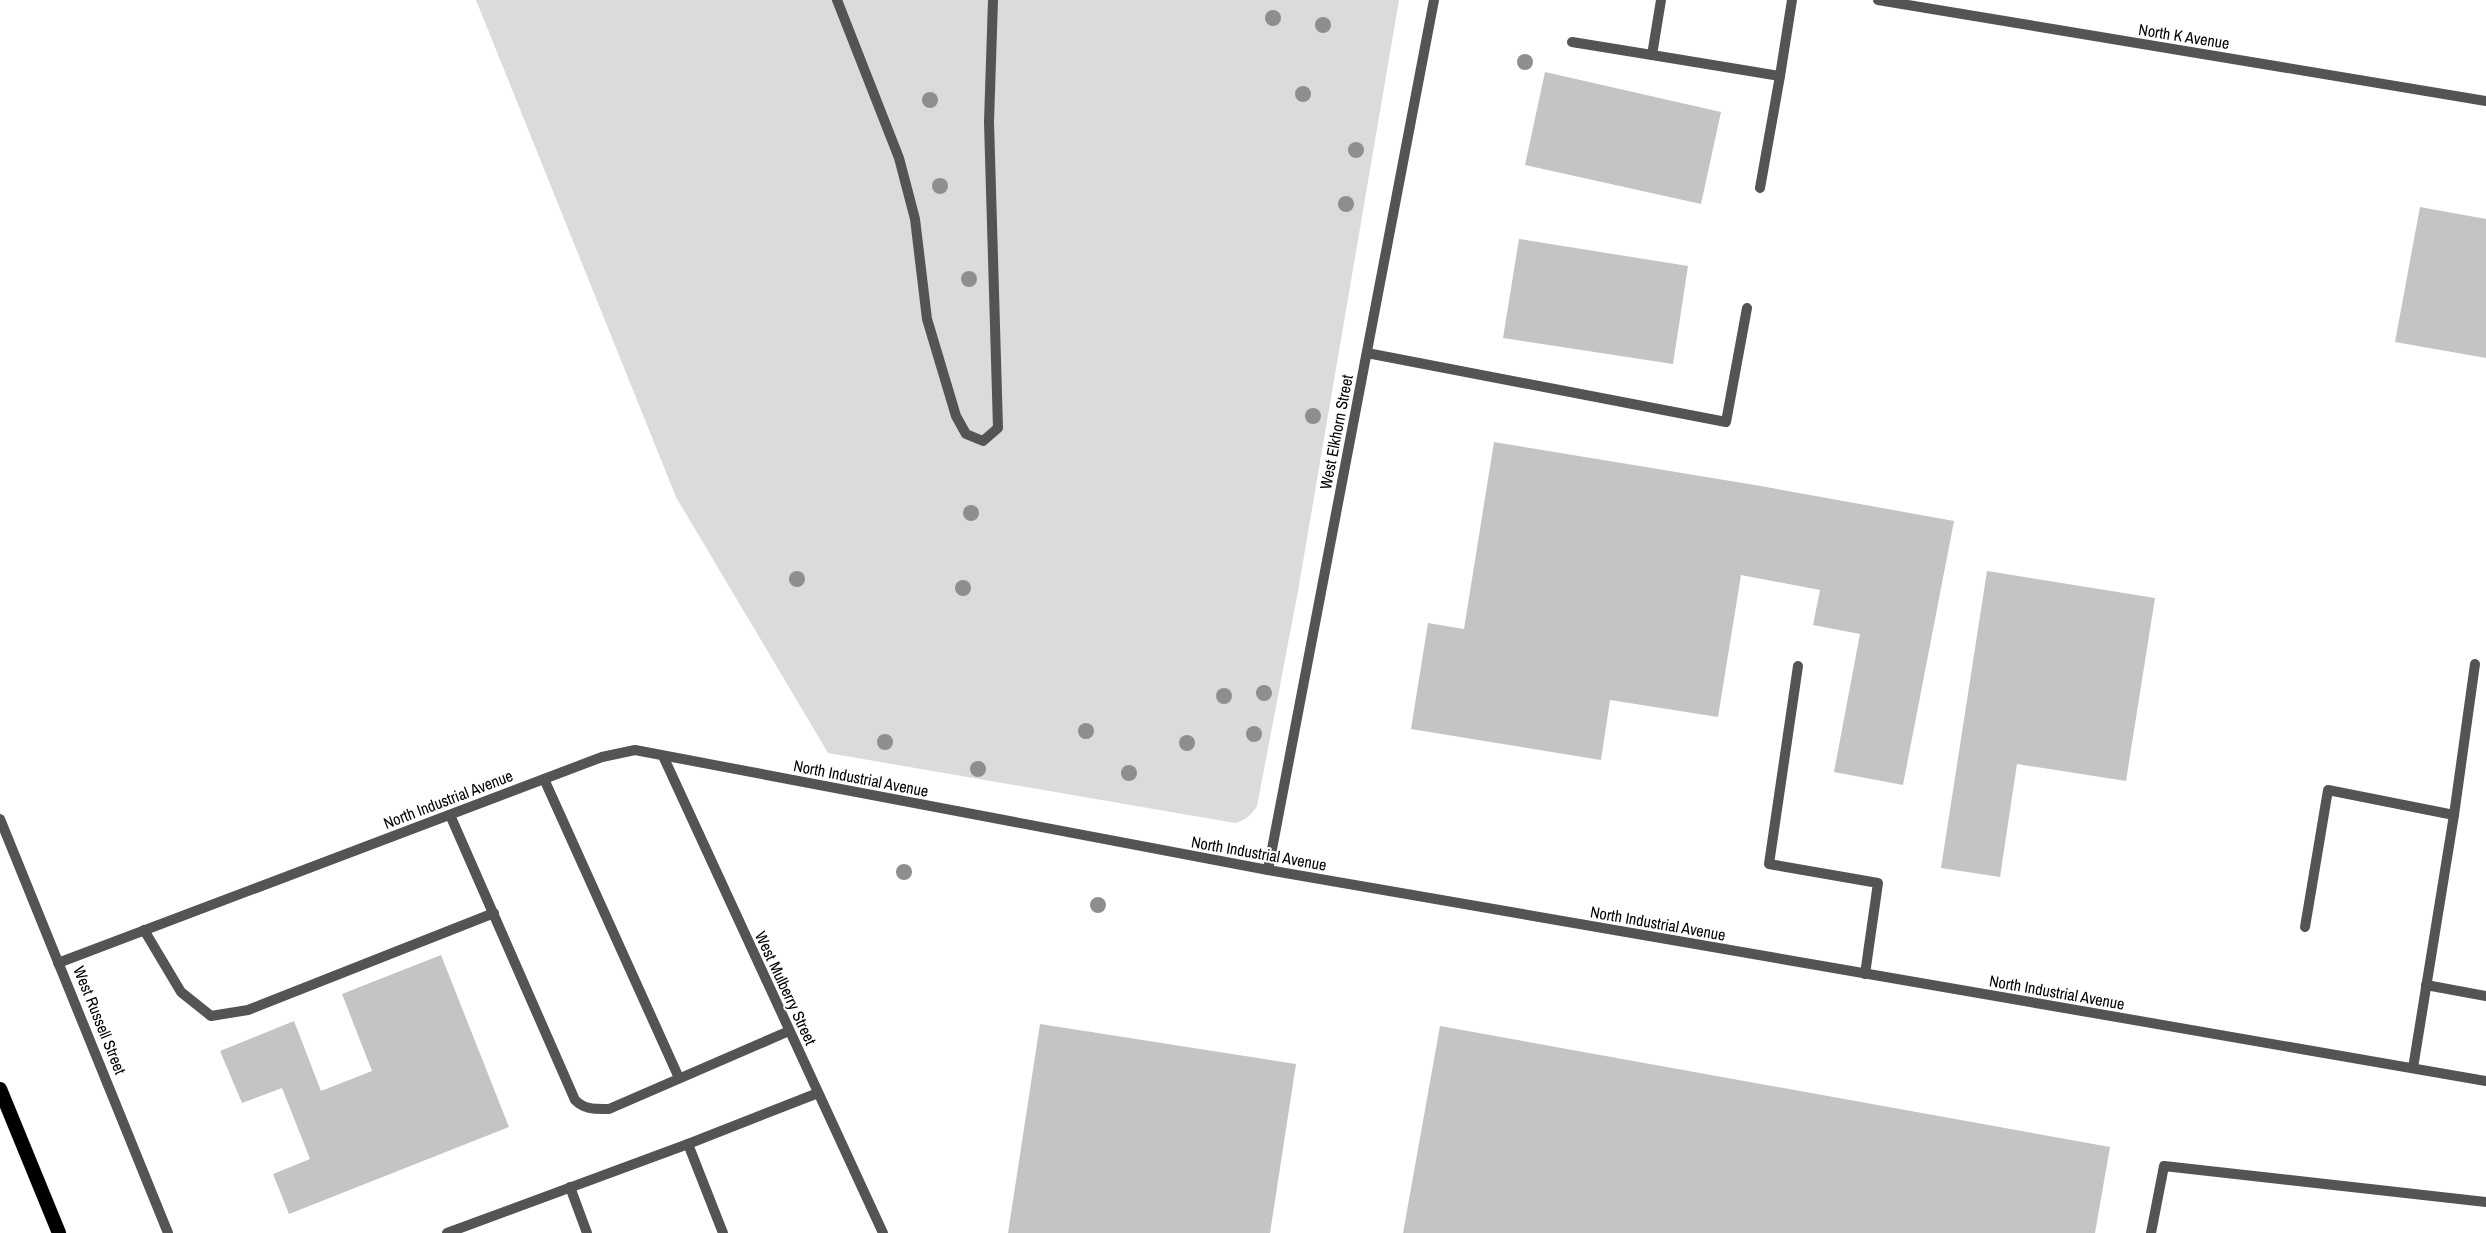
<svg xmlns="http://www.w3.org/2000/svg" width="2486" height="1233" viewBox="0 0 2486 1233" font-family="'Archivo Narrow',sans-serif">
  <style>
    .green { fill: #dbdbdb }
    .building { fill: #c4c4c4 }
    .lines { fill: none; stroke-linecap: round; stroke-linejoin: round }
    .trunk-casing { stroke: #dbdbdb; stroke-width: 15 }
    .service { stroke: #545454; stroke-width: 10 }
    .minor { stroke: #545454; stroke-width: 10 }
    .trunk { stroke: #000; stroke-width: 14 }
    .tree { fill: #8e8e8e }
    .labels { text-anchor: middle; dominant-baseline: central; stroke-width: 4; stroke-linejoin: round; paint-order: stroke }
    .street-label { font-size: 16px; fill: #000; stroke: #fff }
  </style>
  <rect width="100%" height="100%" fill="#fff"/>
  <path class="green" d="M 476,0 L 1399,0 L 1298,591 L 1257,806 C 1251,815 1246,820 1235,823 L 828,753 L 676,497 Z"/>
  <g class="building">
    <path d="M 1545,72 L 1721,112 L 1701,204 L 1525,165 Z"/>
    <path d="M 2420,207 L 2486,219 L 2486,358 L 2395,342 Z"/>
    <path d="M 1519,239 L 1688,266 L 1673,364 L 1503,338 Z"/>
    <path d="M 1494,442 L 1755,485 L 1954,521 L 1903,785 L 1834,772 L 1860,634 L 1813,625 L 1820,590 L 1741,575 L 1718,717 L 1610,700 L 1601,760 L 1411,729 L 1428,623 L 1464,629 Z"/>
    <path d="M 1987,571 L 2155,598 L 2126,781 L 2017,764 L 2000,877 L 1941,868 Z"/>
    <path d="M 441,955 L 509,1127 L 289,1214 L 273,1174 L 310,1159 L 282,1088 L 242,1103 L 220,1051 L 294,1021 L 321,1091 L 372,1071 L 342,994 Z"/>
    <path d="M 1040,1024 L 1296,1064 L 1270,1233 L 1008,1233 Z"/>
    <path d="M 1440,1026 L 2110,1147 L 2095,1233 L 1403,1233 Z"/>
  </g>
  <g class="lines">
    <defs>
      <path id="trunk" d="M 0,1089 L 59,1233"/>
    </defs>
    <use href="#trunk" class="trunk-casing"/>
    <g class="service">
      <path d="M 837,0 L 899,158 L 915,219 L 927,319 L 956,416 L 966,434 L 983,441 L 998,428 L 989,122 L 993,0"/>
      <path d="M 1661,0 L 1652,55 L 1780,76 L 1760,188"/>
      <path d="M 1572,42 L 1652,55"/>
      <path d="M 1780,76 L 1792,0"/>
      <path d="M 1367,353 L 1726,422 L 1747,308"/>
      <path d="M 1798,666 L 1769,864 L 1878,883 L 1865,974"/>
      <path d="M 544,779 L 679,1078"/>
      <path d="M 450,815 L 575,1100 C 585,1110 595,1109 609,1109 L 789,1031"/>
      <path d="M 2305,927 L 2328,790 L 2454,815"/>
      <path d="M 144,930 L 181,992 L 211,1016 L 248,1010 L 494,913"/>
      <path d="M 2426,985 L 2486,996"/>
      <path d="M 2413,1068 L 2454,815 L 2475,664"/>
      <path d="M 688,1144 L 723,1233"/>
      <path d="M 570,1187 L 587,1233"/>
      <path d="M 447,1233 L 688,1144 L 818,1093"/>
      <path d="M 2151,1233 L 2164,1166 L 2486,1202"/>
    </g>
    <g class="minor">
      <path d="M 1878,0 L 2486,101"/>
      <path d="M 663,756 L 883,1233"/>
      <path d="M 0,819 L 168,1233"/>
      <path d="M 1268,870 L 1434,0"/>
      <path d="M 58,963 L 602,757 L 635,750 L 1268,870 L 2486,1081"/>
    </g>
    <use href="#trunk" class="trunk"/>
  </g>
  <g class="tree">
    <circle cx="1273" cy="18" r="8"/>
    <circle cx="1323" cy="25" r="8"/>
    <circle cx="1525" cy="62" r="8"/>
    <circle cx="1303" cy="94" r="8"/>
    <circle cx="930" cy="100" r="8"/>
    <circle cx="1356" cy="150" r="8"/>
    <circle cx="940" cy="186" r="8"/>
    <circle cx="1346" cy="204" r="8"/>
    <circle cx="969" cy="279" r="8"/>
    <circle cx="1313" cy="416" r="8"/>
    <circle cx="971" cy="513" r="8"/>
    <circle cx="797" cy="579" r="8"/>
    <circle cx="963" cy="588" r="8"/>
    <circle cx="1264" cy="693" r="8"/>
    <circle cx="1224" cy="696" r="8"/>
    <circle cx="1086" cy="731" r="8"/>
    <circle cx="1254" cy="734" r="8"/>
    <circle cx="885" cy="742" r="8"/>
    <circle cx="1187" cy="743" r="8"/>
    <circle cx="978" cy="769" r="8"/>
    <circle cx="1129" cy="773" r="8"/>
    <circle cx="904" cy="872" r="8"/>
    <circle cx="1098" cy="905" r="8"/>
  </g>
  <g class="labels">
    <g class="street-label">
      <text transform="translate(2184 36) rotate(9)">North K Avenue</text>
      <text transform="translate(1336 432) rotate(-79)">West Elkhorn Street</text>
      <text transform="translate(861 778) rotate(11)">North Industrial Avenue</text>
      <text transform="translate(448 799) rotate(-21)">North Industrial Avenue</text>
      <text transform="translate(1259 853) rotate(10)">North Industrial Avenue</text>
      <text transform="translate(1658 923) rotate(10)">North Industrial Avenue</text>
      <text transform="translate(786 988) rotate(65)">West Mulberry Street</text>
      <text transform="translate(2057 992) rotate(10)">North Industrial Avenue</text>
      <text transform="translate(100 1020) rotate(68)">West Russell Street</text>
    </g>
  </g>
</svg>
